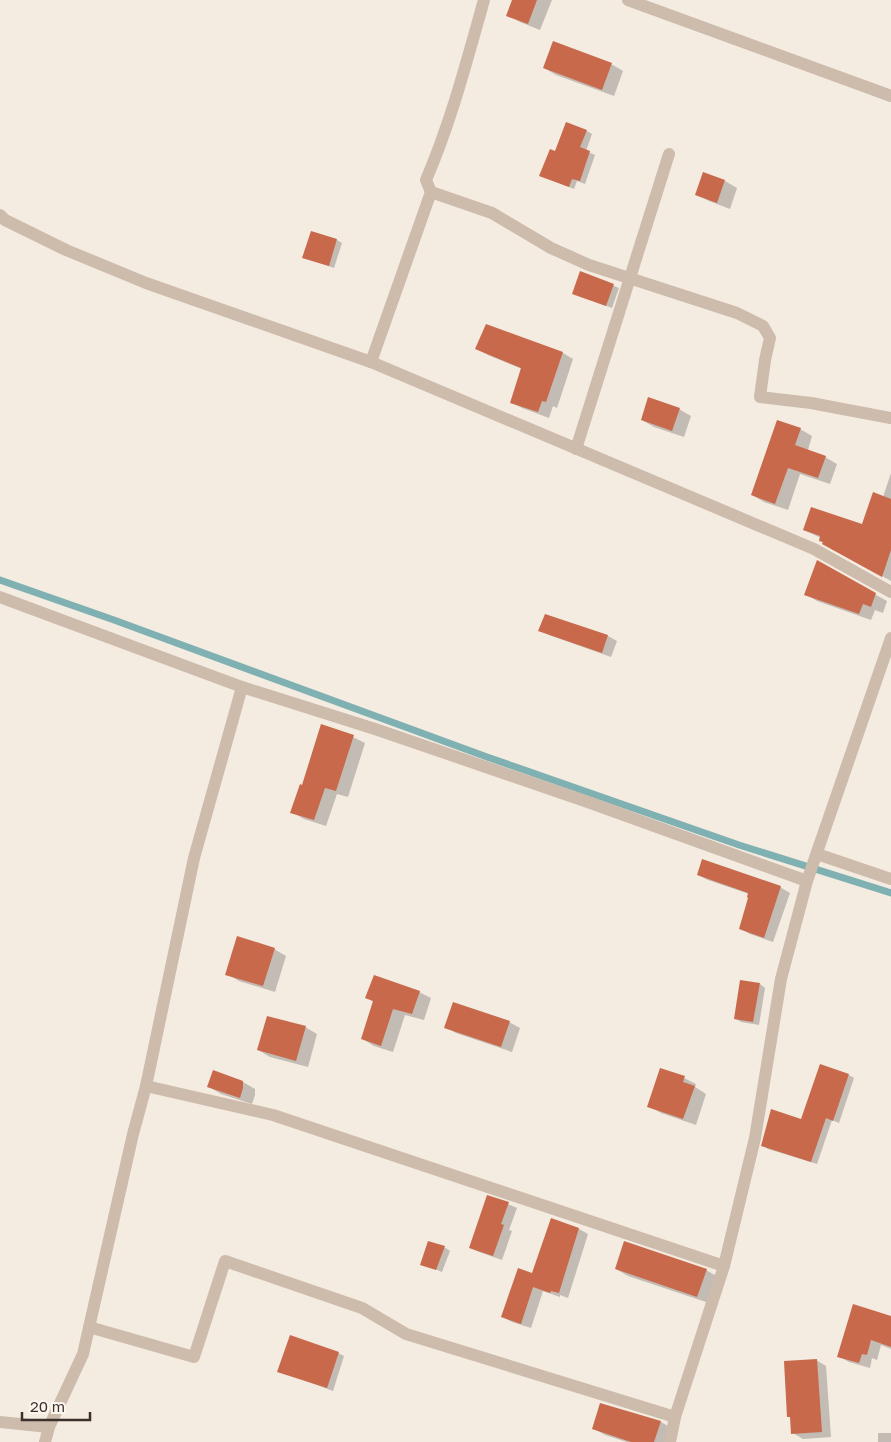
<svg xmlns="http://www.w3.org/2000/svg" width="891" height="1442" viewBox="0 0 891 1442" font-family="'Golos Text',sans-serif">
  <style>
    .shadow { fill: #0003 }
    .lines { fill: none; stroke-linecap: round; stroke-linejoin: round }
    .stream { stroke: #7fb0b2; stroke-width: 7 }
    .building { fill: #c8694b }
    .street { stroke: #cdbbac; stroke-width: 12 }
  </style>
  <rect width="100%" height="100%" fill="#f4ebe1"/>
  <g class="shadow">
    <path d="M 514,0 L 552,0 L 540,30 L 520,22 L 508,15 Z"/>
    <path d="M 611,64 L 623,71 L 614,96 L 556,75 L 544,68 Z"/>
    <path d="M 587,131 L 592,134 L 586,151 L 595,155 L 585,184 L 577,181 L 574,189 L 541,176 L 556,152 Z"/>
    <path d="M 704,174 L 725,181 L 737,188 L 730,209 L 709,201 L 697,195 Z"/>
    <path d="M 337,240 L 342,243 L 334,268 L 304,258 Z"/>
    <path d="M 581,272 L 619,288 L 612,308 L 579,296 Z"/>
    <path d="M 477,349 L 563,353 L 573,359 L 557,408 L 553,406 L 549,418 L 522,408 L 511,402 L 522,369 L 488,355 Z"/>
    <path d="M 679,409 L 691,416 L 684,437 L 654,427 L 642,420 Z"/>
    <path d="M 800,429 L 812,436 L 808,450 L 825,457 L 837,464 L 830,484 L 800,474 L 788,510 L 764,502 L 752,495 Z"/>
    <path d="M 891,473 L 891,581 L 824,544 L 820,540 L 821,538 L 804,530 L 862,526 L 883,497 Z"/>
    <path d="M 817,562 L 887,601 L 883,613 L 875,610 L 871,620 L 817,601 L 806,594 Z"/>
    <path d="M 545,615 L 608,636 L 617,641 L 611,657 L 549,635 L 540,630 Z"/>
    <path d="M 353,737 L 365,743 L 348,797 L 337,794 L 326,826 L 304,819 L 292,812 L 303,787 Z"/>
    <path d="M 698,875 L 780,887 L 790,893 L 773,942 L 750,934 L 741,929 L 749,894 L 708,880 Z"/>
    <path d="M 274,949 L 286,956 L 275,992 L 239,981 L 227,974 Z"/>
    <path d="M 760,984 L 765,988 L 759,1025 L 741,1022 L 736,1019 Z"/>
    <path d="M 419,992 L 431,998 L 424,1020 L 405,1015 L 393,1052 L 374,1046 L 363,1039 L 374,1002 L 367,998 Z"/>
    <path d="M 509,1022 L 520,1028 L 512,1052 L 456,1033 L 446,1027 Z"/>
    <path d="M 305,1027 L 317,1034 L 308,1067 L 270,1057 L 258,1050 Z"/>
    <path d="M 849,1075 L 854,1078 L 839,1123 L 832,1120 L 817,1164 L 768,1149 L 763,1146 L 802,1121 Z"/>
    <path d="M 684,1078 L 696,1084 L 695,1087 L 706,1094 L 696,1125 L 661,1113 L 649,1106 Z"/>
    <path d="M 243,1082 L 255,1089 L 255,1095 L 252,1104 L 221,1094 L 209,1087 Z"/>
    <path d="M 508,1204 L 517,1208 L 509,1230 L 512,1231 L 502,1260 L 479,1252 L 471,1248 Z"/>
    <path d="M 552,1220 L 579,1229 L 588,1234 L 568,1298 L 560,1295 L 560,1297 L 543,1291 L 531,1328 L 512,1322 L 503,1317 L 533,1274 Z"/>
    <path d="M 444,1247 L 450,1251 L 442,1272 L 422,1264 Z"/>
    <path d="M 616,1269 L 706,1270 L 718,1277 L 709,1303 L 628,1276 Z"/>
    <path d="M 891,1318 L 891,1349 L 881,1345 L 877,1360 L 872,1358 L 870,1368 L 849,1362 L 838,1356 Z"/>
    <path d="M 338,1353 L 344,1356 L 333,1391 L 279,1371 Z"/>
    <path d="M 816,1360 L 826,1366 L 831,1437 L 803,1439 L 793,1433 L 792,1418 L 788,1416 Z"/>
    <path d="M 601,1404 L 661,1422 L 673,1429 L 668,1442 L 627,1442 L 605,1435 L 593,1428 Z"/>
    <rect x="878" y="1433" width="13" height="9"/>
  </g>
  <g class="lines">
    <path class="stream" d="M 0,580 L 114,620 L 487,757 L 739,845 L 891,893"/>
  </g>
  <g class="building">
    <path d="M 512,0 L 537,0 L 528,24 L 506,16 Z"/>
    <path d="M 553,41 L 612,63 L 602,90 L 543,68 Z"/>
    <path d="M 566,122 L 587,130 L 580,147 L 590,151 L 580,181 L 572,179 L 569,187 L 539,176 L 550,149 L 555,151 Z"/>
    <path d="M 703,172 L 725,180 L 717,203 L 695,195 Z"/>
    <path d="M 311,231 L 337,239 L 329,266 L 302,258 Z"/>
    <path d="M 580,271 L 614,284 L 606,306 L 572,294 Z"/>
    <path d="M 486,324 L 563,352 L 546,402 L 542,401 L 538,412 L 510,403 L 521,368 L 475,349 Z"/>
    <path d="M 648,397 L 680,408 L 672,431 L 641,420 Z"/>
    <path d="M 777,420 L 801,428 L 795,445 L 826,456 L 818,478 L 788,468 L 775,504 L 751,495 Z"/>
    <path d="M 873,492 L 891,499 L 891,550 L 882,577 L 822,544 L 823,542 L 819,541 L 820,536 L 803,530 L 811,507 L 862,524 Z"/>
    <path d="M 817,560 L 876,593 L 871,607 L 863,604 L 859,614 L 804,595 Z"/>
    <path d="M 545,614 L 608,635 L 602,653 L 538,631 Z"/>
    <path d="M 321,724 L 354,735 L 336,791 L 325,788 L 314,820 L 290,813 L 300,784 L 302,785 Z"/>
    <path d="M 702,859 L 781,886 L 764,938 L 739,929 L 748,898 L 747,897 L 748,893 L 697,875 Z"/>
    <path d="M 237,936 L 275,948 L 263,986 L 225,975 Z"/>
    <path d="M 374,975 L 420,991 L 412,1014 L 393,1009 L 381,1046 L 361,1039 L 373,1001 L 365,998 Z"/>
    <path d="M 740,980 L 760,983 L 753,1022 L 734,1019 Z"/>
    <path d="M 453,1002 L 510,1021 L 501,1047 L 444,1028 Z"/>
    <path d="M 267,1016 L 306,1026 L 296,1061 L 257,1050 Z"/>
    <path d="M 820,1064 L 849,1074 L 833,1121 L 826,1118 L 811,1162 L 761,1146 L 771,1109 L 801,1119 Z"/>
    <path d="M 660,1068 L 685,1076 L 683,1082 L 695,1086 L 683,1119 L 647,1107 Z"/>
    <path d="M 213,1070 L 243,1081 L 243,1088 L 240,1098 L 207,1087 Z"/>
    <path d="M 487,1195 L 509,1202 L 501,1224 L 504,1225 L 493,1256 L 469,1248 Z"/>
    <path d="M 551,1218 L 579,1228 L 559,1293 L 551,1291 L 550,1293 L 533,1287 L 521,1324 L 501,1317 L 518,1268 L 532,1273 Z"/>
    <path d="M 428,1241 L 445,1246 L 436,1270 L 420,1265 Z"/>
    <path d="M 624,1241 L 707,1269 L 697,1297 L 615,1269 Z"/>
    <path d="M 853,1304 L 891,1316 L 891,1347 L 871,1340 L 867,1355 L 862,1354 L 859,1363 L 837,1357 Z"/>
    <path d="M 290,1335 L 339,1352 L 327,1388 L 277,1372 Z"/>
    <path d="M 817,1359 L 822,1432 L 791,1434 L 790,1417 L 787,1417 L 784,1361 Z"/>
    <path d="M 600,1403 L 661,1421 L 654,1442 L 631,1442 L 592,1429 Z"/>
  </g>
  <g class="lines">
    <g class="street">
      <path d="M 628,0 L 891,96"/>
      <path d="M 431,192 L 426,180 C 451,122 467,60 484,0"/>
      <path d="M 0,215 L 5,220 L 66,250 L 146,283 L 371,362 L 814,549 L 891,592"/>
      <path d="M 371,362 L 431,192 L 492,213 L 551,248 L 589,265 L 737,313 L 763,326 L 770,338 L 765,360 L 760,397 L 811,403 L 891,418"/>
      <path d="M 576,449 L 669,154"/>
      <path d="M 0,597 L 242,687 L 375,729 L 585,801 L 807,881"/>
      <path d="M 817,854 L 891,879"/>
      <path d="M 146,1086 L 273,1115 L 724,1266"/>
      <path d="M 89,1327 L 194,1357 L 225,1261 L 362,1308 L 406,1334 L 675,1417"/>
      <path d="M 0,1422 L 49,1427"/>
      <path d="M 45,1442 L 49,1427 L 83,1354 L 133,1134 L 146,1086 L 194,858 L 242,687"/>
      <path d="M 670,1442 L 675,1417 L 724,1266 L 755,1138 L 781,979 L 807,881 L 891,638"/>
    </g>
  </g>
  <path d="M22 1412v8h68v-8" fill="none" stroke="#3b302b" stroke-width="2.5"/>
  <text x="30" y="1412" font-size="15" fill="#3b302b" stroke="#fbf5ee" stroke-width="4" paint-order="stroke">20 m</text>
</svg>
